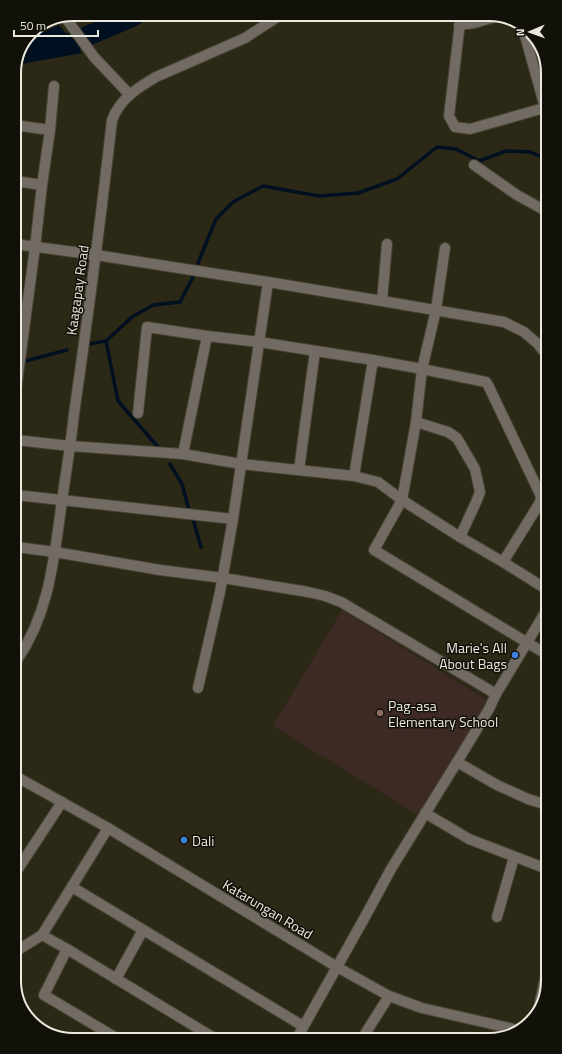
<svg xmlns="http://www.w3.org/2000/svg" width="562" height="1054" viewBox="0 0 562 1054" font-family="'Titillium Web',sans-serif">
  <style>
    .education { fill: #3d2a24 }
    .water { fill: #001021 }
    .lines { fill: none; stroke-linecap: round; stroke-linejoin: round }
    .stream { stroke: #001021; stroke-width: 3.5 }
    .river { stroke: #001021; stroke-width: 20 }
    .minor-casing { stroke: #464332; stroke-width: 12 }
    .minor { stroke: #716b64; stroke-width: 10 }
    .shop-dot { fill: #3f7fe0; stroke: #121109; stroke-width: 1.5 }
    .education-dot { fill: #8d6e63; stroke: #121109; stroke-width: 1.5 }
    .labels { text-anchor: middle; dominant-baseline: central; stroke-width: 3; stroke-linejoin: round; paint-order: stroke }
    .street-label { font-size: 14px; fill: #ebe9de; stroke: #121109 }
    .poi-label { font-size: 14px; fill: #ebe9de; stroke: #121109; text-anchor: start }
    .rim { fill: none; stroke: #ebe9de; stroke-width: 2 }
  </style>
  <rect width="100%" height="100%" fill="#2b2816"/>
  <path class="education" d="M 342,610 L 487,700 L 420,816 L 273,726 Z"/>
  <path class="water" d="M 59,25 L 82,53 L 16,65 L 30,34 L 43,32 Z"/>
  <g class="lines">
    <g class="stream">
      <path d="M 198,263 L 216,219 L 233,202 L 263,186 L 319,196 L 358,193 L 397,179 L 437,147 L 456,149 L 479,161 L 506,151 L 530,152 L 544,158"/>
      <path d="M 106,341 L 118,401 L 159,448"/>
      <path d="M 89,344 L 106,341 L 132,317 L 153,305 L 180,302 L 194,275"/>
      <path d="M 22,362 L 67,350"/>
      <path d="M 170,464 L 182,484 L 189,510"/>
      <path d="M 192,516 L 201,547"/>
    </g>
    <path class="river" d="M 23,50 L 41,49 L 71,43 L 132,17 L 137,14"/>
    <defs>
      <g id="minor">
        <path d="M 461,14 L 449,116 L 455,127 L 470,129 L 544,108"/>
        <path d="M 65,17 L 94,57 L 130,95"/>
        <path d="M 520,24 L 524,32 L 544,104"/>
        <path d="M 459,25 L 474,23 L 498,16"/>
        <path d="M 14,125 L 50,130"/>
        <path d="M 474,165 L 517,195 L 544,210"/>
        <path d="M 15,181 L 42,185"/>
        <path d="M 15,244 L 96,255 L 268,282 L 382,301 L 504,322 L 524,332 L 538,344 L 545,353"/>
        <path d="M 445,248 L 436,310 L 422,369 L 416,422 L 402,500 L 374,550 L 546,654"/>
        <path d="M 382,301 L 387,244"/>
        <path d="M 16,390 L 35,247 L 42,185 L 50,130 L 54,86"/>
        <path d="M 138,413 L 147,327 L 207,336 L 259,342 L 373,360 L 422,369 L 486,382 L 488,385 L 540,494 L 541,499 L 539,504 L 503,562"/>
        <path d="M 416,422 L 448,432 L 457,438 L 475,469 L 480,492 L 477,500 L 460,537"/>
        <path d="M 16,440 L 70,446 L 183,454 L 241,464 L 354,476 L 378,482 L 402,500 L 460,537 L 503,562 L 546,589"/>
        <path d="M 183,454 L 207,336"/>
        <path d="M 299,470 L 315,351"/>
        <path d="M 354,476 L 373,360"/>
        <path d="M 16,495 L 233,519"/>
        <path d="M 16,547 L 55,552 L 160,570 L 223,578 L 308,592 L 325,596 L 341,602 L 496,694"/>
        <path d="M 17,660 C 50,612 54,557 62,501 C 66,472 71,443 74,414 C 88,316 101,218 112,120 C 120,99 137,88 156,77 L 245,38 L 282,14"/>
        <path d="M 198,688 L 220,592 L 233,519 L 268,282"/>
        <path d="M 457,762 L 497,785 L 528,799 L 547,805"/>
        <path d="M 17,777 L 108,828 L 337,967 L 389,996 L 422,1008 L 518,1030"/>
        <path d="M 425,813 L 469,839 L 547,869"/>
        <path d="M 18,869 L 62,802"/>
        <path d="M 72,887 L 303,1026"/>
        <path d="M 497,917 L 514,857"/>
        <path d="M 42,935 L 67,949 L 214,1038"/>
        <path d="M 67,949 L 44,995 L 118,1039"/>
        <path d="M 18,950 L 42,935 L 108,828"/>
        <path d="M 116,979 L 143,930"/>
        <path d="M 537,1015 L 548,966"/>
        <path d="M 363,1037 L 389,996"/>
        <path d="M 297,1038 L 365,917 L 391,869 L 457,762 L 489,709 L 496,694 L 546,611"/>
      </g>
    </defs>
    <use href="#minor" class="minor-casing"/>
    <use href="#minor" class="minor"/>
  </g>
  <g class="shop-dot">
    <circle cx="515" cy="655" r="4"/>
    <circle cx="184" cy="840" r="4"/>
  </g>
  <circle class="education-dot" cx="380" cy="713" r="4"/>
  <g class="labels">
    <g class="street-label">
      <text transform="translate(77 290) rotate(-82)">Kaagapay Road</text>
      <text transform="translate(268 909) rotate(31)">Katarungan Road</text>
    </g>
    <g class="poi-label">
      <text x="507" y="647" text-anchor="end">Marie's All<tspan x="507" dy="16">About Bags</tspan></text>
      <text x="388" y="705">Pag-asa<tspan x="388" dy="16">Elementary School</tspan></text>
      <text x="192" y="840">Dali</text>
    </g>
  </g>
  <path d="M0 0H562V1054H0ZM73 21H489A52 52 0 0 1 541 73V981A52 52 0 0 1 489 1033H73A52 52 0 0 1 21 981V73A52 52 0 0 1 73 21Z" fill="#121109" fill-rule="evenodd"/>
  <path class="rim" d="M73 21H489A52 52 0 0 1 541 73V981A52 52 0 0 1 489 1033H73A52 52 0 0 1 21 981V73A52 52 0 0 1 73 21Z"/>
  <g transform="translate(530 32) rotate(268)" stroke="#121109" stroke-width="3" paint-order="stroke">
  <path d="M0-3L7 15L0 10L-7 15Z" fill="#ebe9de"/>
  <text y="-6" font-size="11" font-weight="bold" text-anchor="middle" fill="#ebe9de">N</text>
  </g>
  <path d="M14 30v6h84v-6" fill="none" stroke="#ebe9de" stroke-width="2"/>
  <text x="20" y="30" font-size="12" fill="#ebe9de" stroke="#121109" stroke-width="3" paint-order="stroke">50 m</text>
</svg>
